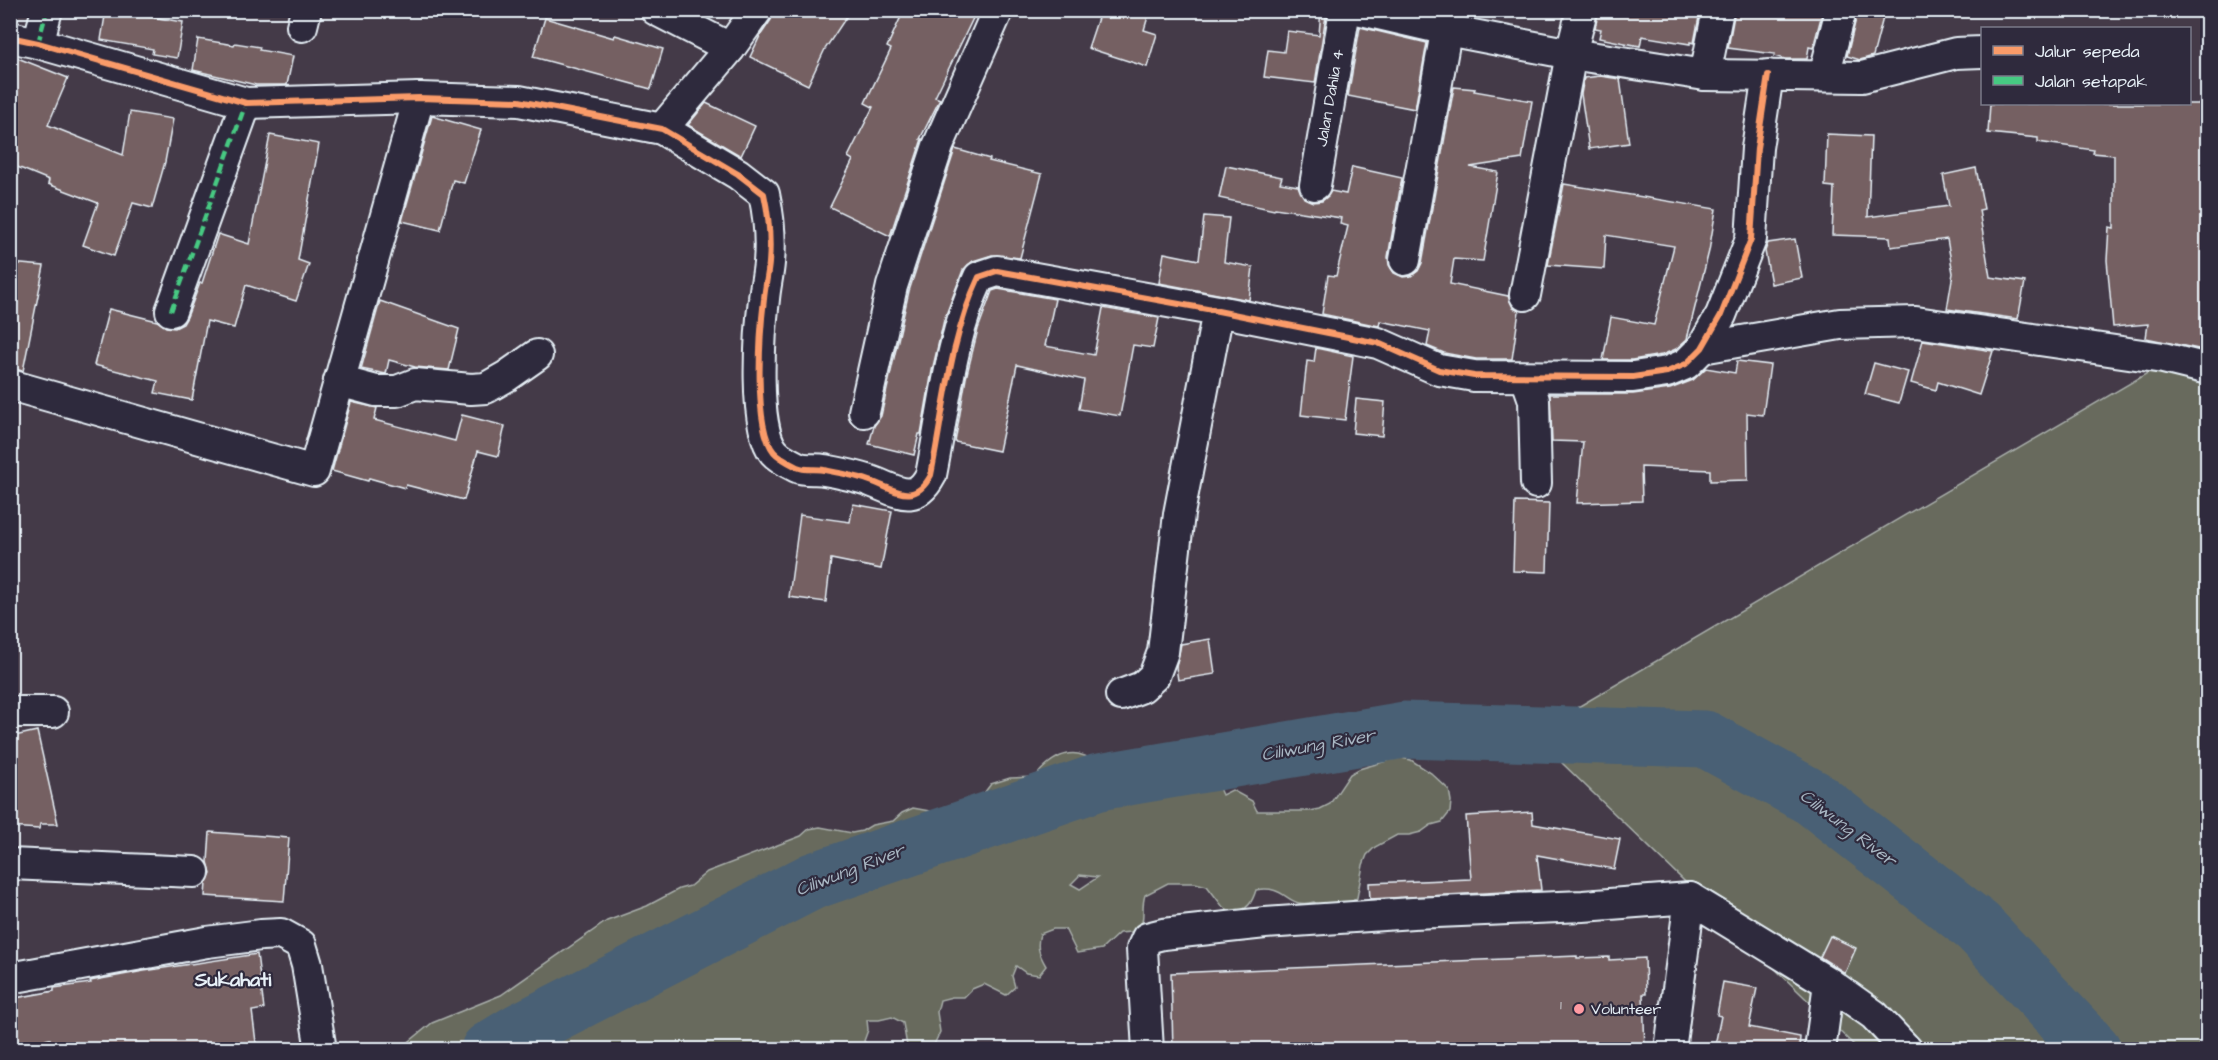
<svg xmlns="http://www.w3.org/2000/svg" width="2218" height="1060" viewBox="0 0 2218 1060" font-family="'Architects Daughter',sans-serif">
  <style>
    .green { fill: #686b5d; stroke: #a8aeaa; stroke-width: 1.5; fill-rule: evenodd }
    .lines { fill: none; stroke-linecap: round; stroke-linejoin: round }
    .river { stroke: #4a6074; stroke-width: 57 }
    .building { fill: #756162; stroke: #e8f1f8; stroke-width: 1.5 }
    .minor-casing { stroke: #e8f1f8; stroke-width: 34 }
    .minor { stroke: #2f2a3d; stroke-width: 30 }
    .quiet { stroke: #46c982; stroke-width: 4.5; stroke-dasharray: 9 4.5; stroke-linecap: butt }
    .cycleway-casing { stroke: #2f2a3d; stroke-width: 10 }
    .cycleway { stroke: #fa9b69; stroke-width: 6 }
    .poi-dot { fill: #ff9aa2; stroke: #2f2a3d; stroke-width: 2 }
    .labels { text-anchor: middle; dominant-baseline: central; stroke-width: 4.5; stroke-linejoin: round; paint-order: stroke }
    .number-label { font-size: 14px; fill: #cbcdd2 }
    .street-label { font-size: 16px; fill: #e8f1f8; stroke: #2f2a3d }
    .poi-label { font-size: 16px; fill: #e8f1f8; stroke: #2f2a3d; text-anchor: start }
    .water-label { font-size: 18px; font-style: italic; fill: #a9b7c3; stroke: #2f2a3d }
    .quarter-label { font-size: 20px; font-weight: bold; fill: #e8f1f8; stroke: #2f2a3d }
  </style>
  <rect width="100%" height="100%" fill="#443a48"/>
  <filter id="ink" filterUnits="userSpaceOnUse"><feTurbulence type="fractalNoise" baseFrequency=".0167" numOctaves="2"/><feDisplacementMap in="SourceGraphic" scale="12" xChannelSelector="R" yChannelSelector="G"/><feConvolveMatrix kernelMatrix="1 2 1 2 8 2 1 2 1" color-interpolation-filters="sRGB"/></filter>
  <g filter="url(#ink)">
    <g class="green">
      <path d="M 2207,338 L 2207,1049 L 1858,1049 L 1532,734 Z"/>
      <path d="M 1177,745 C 1217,745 1209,768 1222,795 L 1232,790 L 1252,801 L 1257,811 L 1310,811 L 1320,809 L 1330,804 L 1350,774 L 1359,769 L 1390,760 L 1401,758 L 1411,760 L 1431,773 L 1449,790 L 1451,801 L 1450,812 L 1442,822 L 1431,825 L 1421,832 L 1409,835 L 1397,835 L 1375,847 L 1367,855 L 1363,865 L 1357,898 C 1340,909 1333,916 1314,902 C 1286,910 1288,884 1256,890 C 1252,903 1248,909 1234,913 L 1223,907 L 1207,886 L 1195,883 L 1168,883 L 1145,895 C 1141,907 1145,915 1141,926 L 1131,932 L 1119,933 L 1102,949 L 1077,953 L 1065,929 L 1053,929 L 1040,934 C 1036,947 1039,954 1046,966 L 1039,975 L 1026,973 L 1016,966 L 1012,976 L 1015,987 L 1006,995 L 984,984 L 972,989 L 964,997 L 952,997 L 940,1000 L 937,1012 L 940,1032 L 932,1049 L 910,1049 L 907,1046 L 903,1023 L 892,1017 L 879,1020 L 867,1020 L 868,1030 L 864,1041 L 871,1048 L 882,1049 L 623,1049 L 631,1048 L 624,1046 L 613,1050 L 399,1050 L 432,1023 L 501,995 L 607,921 L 647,906 L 679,889 L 690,886 L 707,872 L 801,836 L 809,829 L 820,827 L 852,833 L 862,831 L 872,825 L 893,821 L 902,813 L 913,808 L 935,812 L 947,818 L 957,819 L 968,814 L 991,784 L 1010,778 L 1035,777 C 1045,765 1061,751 1078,754 C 1089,757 1099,762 1110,762 C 1133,761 1156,754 1177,745 ZM 1080,875 L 1097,877 L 1098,877 L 1080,889 L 1071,884 Z"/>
    </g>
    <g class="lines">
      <path class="river" d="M 489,1050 L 520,1031 L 813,881 L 1099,782 L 1404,730 L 1705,739 L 1813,798 L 1978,927 L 2093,1050"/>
    </g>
    <g class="building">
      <path d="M 106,10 L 132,10 L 131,14 L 183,22 L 177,58 L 152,54 L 153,49 L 101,40 Z"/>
      <path d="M 774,10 L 851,10 L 825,49 L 808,85 L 750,57 L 760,36 L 771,20 Z"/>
      <path d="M 904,10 L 977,10 L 935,97 L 940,99 L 920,139 L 922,139 L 890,236 L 830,207 L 853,160 L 848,157 L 873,107 L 865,103 L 891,49 L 887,47 Z"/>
      <path d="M 1109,10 L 1150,10 L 1144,30 L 1157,34 L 1147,67 L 1088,48 L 1099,15 L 1107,18 Z"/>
      <path d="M 1321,10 L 1327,10 L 1315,83 L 1264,77 L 1268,50 L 1284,52 L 1287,31 L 1319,35 Z"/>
      <path d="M 1599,10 L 1660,10 L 1699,17 L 1694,43 L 1690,42 L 1690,44 L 1642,36 L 1640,46 L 1599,38 L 1601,29 L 1595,28 Z"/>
      <path d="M 1735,10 L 1823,10 L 1813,48 L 1809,47 L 1807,59 L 1785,59 L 1774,56 L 1775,54 L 1728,48 Z"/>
      <path d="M 1858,10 L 1885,10 L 1873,56 L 1860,60 L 1847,56 Z"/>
      <path d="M 545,18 L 614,38 L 615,35 L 663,49 L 651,89 L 533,57 Z"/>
      <path d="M 1360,27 L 1427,43 L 1415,109 L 1348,96 Z"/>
      <path d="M 198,39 L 234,45 L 235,43 L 260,47 L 259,50 L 293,56 L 287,85 L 256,85 L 193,70 Z"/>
      <path d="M 10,55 L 68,78 L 48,125 L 123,155 L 130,112 L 173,119 L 165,162 L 152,208 L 133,203 L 114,256 L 83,245 L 98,203 L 48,184 L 49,180 L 10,164 Z"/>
      <path d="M 1600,76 L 1620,79 L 1629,143 L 1589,149 L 1581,94 L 1584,78 Z"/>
      <path d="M 1454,87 L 1475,89 L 1474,91 L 1532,101 L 1522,159 L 1470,167 L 1498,172 L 1483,261 L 1454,259 L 1450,284 L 1508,296 L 1513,308 L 1519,311 L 1512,359 L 1476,359 L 1444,353 L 1427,346 L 1430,331 L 1380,321 L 1379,326 L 1322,314 L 1328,275 L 1336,276 L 1348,226 L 1340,224 L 1341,218 L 1275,208 L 1274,210 L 1219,198 L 1226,166 L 1282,177 L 1280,183 L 1298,186 L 1304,198 L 1313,202 L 1322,201 L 1328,196 L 1331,191 L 1346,194 L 1352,167 L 1402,178 L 1388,257 L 1389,265 L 1394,273 L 1403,277 L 1411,276 L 1418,271 L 1422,263 Z"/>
      <path d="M 706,103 L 755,126 L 741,156 L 688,125 Z"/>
      <path d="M 1990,104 L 2208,104 L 2208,351 L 2146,338 L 2148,324 L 2113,327 L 2107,260 L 2109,227 L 2114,228 L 2114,155 L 2093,153 L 2094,150 L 2038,142 L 2038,138 L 1988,133 Z"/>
      <path d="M 432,116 L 481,130 L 464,183 L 453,180 L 440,230 L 402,221 Z"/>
      <path d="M 1827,134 L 1871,136 L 1868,217 L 1949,206 L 1943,175 L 1976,168 L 1984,209 L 1979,210 L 1990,277 L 2025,282 L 2018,319 L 1947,309 L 1953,273 L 1947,239 L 1891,247 L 1890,237 L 1832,235 L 1834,187 L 1825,186 Z"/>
      <path d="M 270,135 L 319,144 L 298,260 L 309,264 L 296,301 L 246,285 L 234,328 L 207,321 L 192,400 L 155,393 L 158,381 L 94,365 L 109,309 L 157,321 L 166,327 L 175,328 L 183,324 L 187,317 L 200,283 L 202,283 L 218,234 L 249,244 Z"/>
      <path d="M 955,149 L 990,159 L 989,161 L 1042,174 L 1020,258 L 992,255 L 973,261 L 963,270 L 944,320 L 932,371 L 921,434 L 919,434 L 914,455 L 869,444 L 874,426 L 881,416 L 909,291 Z"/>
      <path d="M 1564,184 L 1716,209 L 1709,251 L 1687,339 L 1676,349 L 1662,355 L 1632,360 L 1603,360 L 1611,317 L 1654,325 L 1674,246 L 1606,235 L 1604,269 L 1548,265 Z"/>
      <path d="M 1204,216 L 1229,218 L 1224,262 L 1253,267 L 1249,300 L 1159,283 L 1164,253 L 1199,260 Z"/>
      <path d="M 1795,239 L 1802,278 L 1771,284 L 1765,251 L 1768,243 Z"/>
      <path d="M 10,263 L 44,266 L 23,371 L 10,368 Z"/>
      <path d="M 998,289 L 1055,299 L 1045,346 L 1094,355 L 1103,308 L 1159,318 L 1153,348 L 1133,345 L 1120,416 L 1079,409 L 1084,380 L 1017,365 L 999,451 L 955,442 L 966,378 L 978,329 L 992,291 Z"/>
      <path d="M 380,301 L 459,329 L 449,370 L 415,367 L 389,360 L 386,374 L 361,369 Z"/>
      <path d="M 1923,340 L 1993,351 L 1979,395 L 1938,382 L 1936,390 L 1911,383 Z"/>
      <path d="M 1316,348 L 1353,356 L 1345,420 L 1301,415 L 1307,361 L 1314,362 Z"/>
      <path d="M 1737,361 L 1770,365 L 1763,415 L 1747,413 L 1748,480 L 1710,481 L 1710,470 L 1641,467 L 1642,501 L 1577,503 L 1583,442 L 1552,441 L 1550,394 L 1633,394 L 1670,389 L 1693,380 L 1706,368 L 1735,373 Z"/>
      <path d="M 1874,363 L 1908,372 L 1899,403 L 1865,394 Z"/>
      <path d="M 1356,399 L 1385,402 L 1382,436 L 1353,433 Z"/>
      <path d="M 351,402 L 377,408 L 374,420 L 455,441 L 462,415 L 505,426 L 498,456 L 478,451 L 464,500 L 406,485 L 405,488 L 369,478 L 368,481 L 332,471 Z"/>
      <path d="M 1515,502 L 1549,503 L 1547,572 L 1513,571 Z"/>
      <path d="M 853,504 L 892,511 L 881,569 L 831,559 L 826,602 L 789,597 L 800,515 L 850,522 Z"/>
      <path d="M 1210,639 L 1215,674 L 1178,680 L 1176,667 L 1181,644 Z"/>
      <path d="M 37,731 L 58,824 L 40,824 L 39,829 L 10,827 L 10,737 Z"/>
      <path d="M 1532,812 L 1533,824 L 1620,839 L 1614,869 L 1537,855 L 1541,890 L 1370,899 L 1369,883 L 1471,879 L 1466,816 Z"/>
      <path d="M 210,832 L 289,838 L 284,901 L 205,896 L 206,883 L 211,873 L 208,862 Z"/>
      <path d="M 1830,936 L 1856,948 L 1845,973 L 1820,957 Z"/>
      <path d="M 257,954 L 264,1009 L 252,1011 L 257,1050 L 51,1050 L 50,1039 L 10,1047 L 10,999 L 54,991 L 54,988 L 91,983 L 90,981 L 144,971 Z"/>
      <path d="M 1577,956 L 1577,958 L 1609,957 L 1609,960 L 1645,958 L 1646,994 L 1643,994 L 1645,1050 L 1173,1050 L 1171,973 Z"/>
      <path d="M 1723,982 L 1757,988 L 1749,1027 L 1800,1037 L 1799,1050 L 1714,1050 L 1721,1016 L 1717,1015 Z"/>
    </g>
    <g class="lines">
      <defs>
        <g id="minor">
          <path d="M 656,10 L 730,48"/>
          <path d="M 1361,10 L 1447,30 L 1571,54 L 1705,75 L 1862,77 L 1956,53 L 1982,52"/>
          <path d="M 302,26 L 306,10"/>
          <path d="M 10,37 L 38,43 L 246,103 L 419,98 L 519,101 L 662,129 L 738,174 L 764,194 C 769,217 771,239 769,263 C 768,275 765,287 764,299 C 760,332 753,427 774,452 C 779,458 791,464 797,467 C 805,471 816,468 824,470 C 840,473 858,476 873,482 C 899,492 915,505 931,475 C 944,410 950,338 979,277 L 997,271 L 1218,311 L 1378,343 L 1439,370 L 1474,376 L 1633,377 L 1667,372 L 1686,364 L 1702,348 L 1721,315 L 1751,239 L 1757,148 L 1768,75"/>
          <path d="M 38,43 L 47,10"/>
          <path d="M 1705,75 L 1718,10"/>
          <path d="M 1824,76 L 1841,10"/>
          <path d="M 662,129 L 730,48 L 757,10"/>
          <path d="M 1315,185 L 1345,10"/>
          <path d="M 1405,260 L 1450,10"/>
          <path d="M 1525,295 L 1571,54 L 1582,10"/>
          <path d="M 171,311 L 246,103"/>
          <path d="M 1702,348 L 1840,324 L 1916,322 L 2163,358 L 2208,369"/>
          <path d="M 1526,377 L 1534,400 L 1536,483"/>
          <path d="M 339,381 L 376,391 L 397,391 L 415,384 L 471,389 L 486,388 L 507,376 L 537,355"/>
          <path d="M 10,385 L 314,471 L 419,98"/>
          <path d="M 864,412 L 892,286 L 938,146 L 998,10"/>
          <path d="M 1121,695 L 1142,687 L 1154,676 L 1163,652 L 1179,514 L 1218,311"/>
          <path d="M 10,712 L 53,712"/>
          <path d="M 10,864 L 194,872"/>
          <path d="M 10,978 L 207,942 L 261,935 L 281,934 L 301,945 L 307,965 L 321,1050"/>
          <path d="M 1148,1050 L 1142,949 L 1147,938 L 1163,934 L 1265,923 L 1413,913 L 1583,906 L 1690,898 L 1829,983 L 1874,1015 L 1907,1050"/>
          <path d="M 1670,1050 L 1690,898"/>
          <path d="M 1820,1050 L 1829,983"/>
        </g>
      </defs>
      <use href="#minor" class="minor-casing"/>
      <use href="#minor" class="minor"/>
      <g class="quiet">
        <path d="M 38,43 L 47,10"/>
        <path d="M 171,311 L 246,103"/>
      </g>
      <defs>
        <path id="cycleway" d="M 10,37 L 38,43 L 246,103 L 419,98 L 519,101 L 662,129 L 738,174 L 764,194 C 769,217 771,239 769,263 C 768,275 765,287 764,299 C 760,332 753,427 774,452 C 779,458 791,464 797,467 C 805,471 816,468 824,470 C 840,473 858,476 873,482 C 899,492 915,505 931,475 C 944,410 950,338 979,277 L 997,271 L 1218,311 L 1378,343 L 1439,370 L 1474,376 L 1633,377 L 1667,372 L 1686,364 L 1702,348 L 1721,315 L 1751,239 L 1757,148 L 1768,75"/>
      </defs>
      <use href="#cycleway" class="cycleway-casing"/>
      <use href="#cycleway" class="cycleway"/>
    </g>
  </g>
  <circle class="poi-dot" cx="1579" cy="1009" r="6"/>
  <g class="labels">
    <g class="number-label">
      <text x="1561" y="1005">1</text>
    </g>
    <g class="street-label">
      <text transform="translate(1330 98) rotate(-80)">Jalan Dahlia 4</text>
    </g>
    <g class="poi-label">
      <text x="1591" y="1009">Volunteer</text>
    </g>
    <g class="water-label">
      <text transform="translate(1318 745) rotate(-10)">Ciliwung River</text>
      <text transform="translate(1848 828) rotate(37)">Ciliwung River</text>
      <text transform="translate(850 870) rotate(-21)">Ciliwung River</text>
    </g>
    <g class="quarter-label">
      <text x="233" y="980">Sukahati</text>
    </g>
  </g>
  <rect width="2218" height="1060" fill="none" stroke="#2f2a3d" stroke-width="36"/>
  <rect x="18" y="18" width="2182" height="1024" fill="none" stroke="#e8f1f8" stroke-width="2" filter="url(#ink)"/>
  <rect x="1981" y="27" width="210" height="78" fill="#2f2a3d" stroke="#797a88" stroke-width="1.5"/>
  <rect x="1993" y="46" width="30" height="9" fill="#fa9b69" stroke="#797a88" stroke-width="1.5"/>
  <text x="2035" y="57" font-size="18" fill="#e8f1f8">Jalur sepeda</text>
  <rect x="1993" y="76" width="30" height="9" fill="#46c982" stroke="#797a88" stroke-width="1.5"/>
  <text x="2035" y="87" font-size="18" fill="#e8f1f8">Jalan setapak</text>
</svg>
